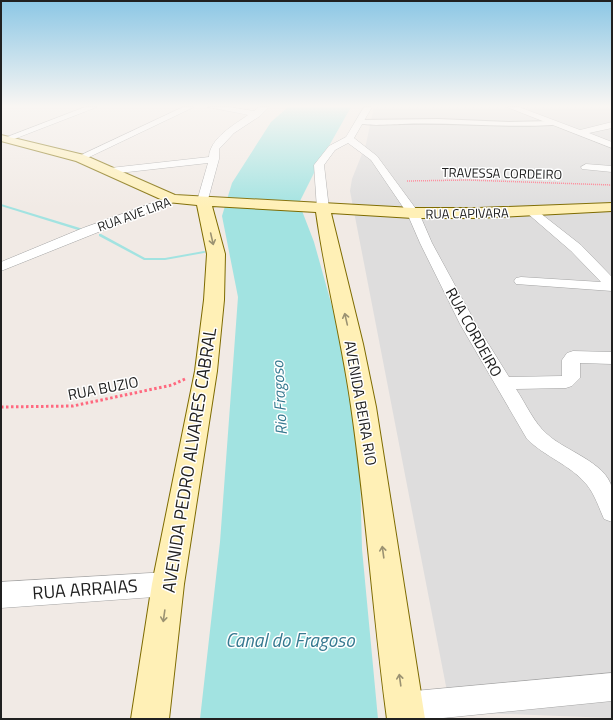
<svg xmlns="http://www.w3.org/2000/svg" width="613" height="720" viewBox="0 0 613 720" font-family="'Titillium Web',sans-serif">
  <style>
    .residential { fill: #dedddd }
    .water { fill: #a2e3e1 }
    .lines { fill: none; stroke-linecap: round; stroke-linejoin: round }
    .stream { fill: #a2e3e1; fill-rule: evenodd }
    .pedestrian-casing { stroke: #a4a4a4; stroke-width: 2 }
    .minor-casing { stroke: #a4a4a4; stroke-width: 1 }
    .secondary-casing { stroke: #7e6b00; stroke-width: 2 }
    .path-far1 { stroke: #ff697f; stroke-width: 1.5; stroke-dasharray: 1 1; stroke-linecap: butt }
    .path { stroke: #ff697f; stroke-width: 3; stroke-dasharray: 2.5 2.5; stroke-linecap: butt }
    .pedestrian { fill: #fff; fill-rule: evenodd }
    .minor { fill: #fff; fill-rule: evenodd }
    .secondary { fill: #fff0b6; fill-rule: evenodd }
    .oneway { stroke: #9b9272 }
    .labels { text-anchor: middle; dominant-baseline: central; stroke-width: 3; stroke-linejoin: round; paint-order: stroke }
    .far-street-label { font-size: 13px; fill: #202020; stroke: #fff }
    .street-label { font-size: 15px; fill: #202020; stroke: #fff }
    .water-label { font-size: 16px; font-style: italic; fill: #367990; stroke: #fff }
    .near-street-label { font-size: 18px; fill: #202020; stroke: #fff }
    .near-water-label { font-size: 19px; font-style: italic; fill: #367990; stroke: #fff }
  </style>
  <rect width="100%" height="100%" fill="#f1eae5"/>
  <path class="residential" d="M 374,107 L 612,107 L 612,718 L 451,712 L 350,191 L 352,179 L 366,144 Z"/>
  <path class="water" d="M 288,107 L 351,107 L 316,169 L 299,203 L 314,242 L 358,399 L 362,549 L 378,719 L 200,719 L 220,542 L 238,297 L 222,216 L 232,183 L 271,122 Z"/>
  <g class="lines">
    <g class="stream">
      <path d="M 1,204 L 80,228 L 81,229 L 78,230 L 1,206 Z"/>
      <path d="M 99,234 L 101,234 L 145,258 L 165,258 L 204,251 L 206,252 L 204,253 L 165,260 L 144,260 L 99,236 Z"/>
    </g>
    <defs>
      <path id="pedestrian" d="M 438,119 L 509,122 L 552,121 L 555,123 L 552,125 C 502,128 452,122 402,124 C 392,124 365,127 357,122 L 360,120 Z"/>
      <g id="minor">
        <path d="M 85,107 L 97,107 L 9,141 L 6,142 L 2,139 Z"/>
        <path d="M 183,107 L 194,107 L 83,160 L 77,160 L 75,158 Z"/>
        <path d="M 208,107 L 229,107 L 254,111 L 259,107 L 269,107 L 260,116 L 234,133 L 219,149 L 219,159 L 207,203 L 199,203 L 197,201 L 208,163 L 110,174 L 105,171 L 110,168 L 209,157 C 210,138 234,125 248,115 Z"/>
        <path d="M 364,107 L 372,107 L 354,138 L 377,156 L 419,213 L 432,243 L 476,324 L 509,377 L 562,376 L 562,360 L 567,353 L 573,351 L 612,352 L 612,364 L 580,363 L 580,378 L 572,386 L 566,388 L 516,389 C 526,404 534,423 547,434 C 565,451 606,462 612,488 C 613,498 612,512 612,522 L 604,519 C 599,508 595,495 587,485 C 571,465 545,457 527,439 L 460,324 L 420,243 L 407,213 L 371,160 L 348,143 L 335,150 L 324,165 L 329,209 L 323,212 L 317,209 L 314,165 L 329,146 L 346,137 Z"/>
        <path d="M 507,107 L 519,107 L 580,130 L 612,122 L 612,128 L 589,133 L 612,142 L 612,148 Z"/>
        <path d="M 586,164 L 612,166 L 612,172 L 582,169 L 581,167 Z"/>
        <path d="M 172,196 L 178,199 L 176,201 L 1,271 L 1,262 L 83,228 Z"/>
        <path d="M 531,208 L 535,209 L 581,245 L 612,277 L 612,291 L 516,284 L 514,281 L 516,278 L 521,277 L 601,282 L 571,251 L 527,213 L 525,211 Z"/>
        <path d="M 168,572 L 177,575 L 181,584 L 177,593 L 168,596 L 1,608 L 1,582 Z"/>
        <path d="M 612,673 L 612,701 L 433,719 L 397,719 L 394,717 L 389,707 L 394,697 L 404,692 Z"/>
      </g>
      <path id="secondary" d="M 1,135 L 84,155 L 175,195 L 413,208 L 478,208 L 612,203 L 612,211 L 478,218 L 413,218 L 331,213 L 363,344 L 376,407 L 425,719 L 387,719 C 373,615 366,510 351,406 C 342,341 325,277 316,212 L 212,206 L 225,254 L 224,300 L 217,371 L 184,584 L 169,719 L 131,719 L 152,584 L 195,371 L 204,300 L 207,254 L 197,205 L 167,202 L 76,161 L 1,141 Z"/>
    </defs>
    <use href="#pedestrian" class="pedestrian-casing"/>
    <use href="#minor" class="minor-casing"/>
    <use href="#secondary" class="secondary-casing"/>
    <path class="path-far1" d="M 407,181 L 467,180 L 612,185"/>
    <path class="path" d="M 1,407 L 73,406 L 172,385 L 185,379"/>
    <use href="#pedestrian" class="pedestrian"/>
    <use href="#minor" class="minor"/>
    <use href="#secondary" class="secondary"/>
  </g>
  <defs><path id="oneway-shaft" d="M-6 0H5M1.5-3L5.5 0L1.5 3" fill="none" stroke-width="1.6" stroke-linecap="round" stroke-linejoin="round"/></defs>
  <g class="oneway">
    <use href="#oneway-shaft" transform="translate(212 239) rotate(77)"/>
    <use href="#oneway-shaft" transform="translate(346 319) rotate(-103)"/>
    <use href="#oneway-shaft" transform="translate(383 552) rotate(-98)"/>
    <use href="#oneway-shaft" transform="translate(164 616) rotate(98)"/>
    <use href="#oneway-shaft" transform="translate(400 680) rotate(-98)"/>
  </g>
  <linearGradient id="sky" x2="0" y2="1"><stop stop-color="#8cc7e5"/><stop offset="0.51" stop-color="#f9f6f3"/><stop offset="1" stop-color="#f9f6f3" stop-opacity="0"/></linearGradient>
  <rect width="613" height="208" fill="url(#sky)"/>
  <g class="labels">
    <g class="far-street-label">
      <text transform="translate(502 173) rotate(1)">TRAVESSA CORDEIRO</text>
      <text transform="translate(467 213) rotate(-1)">RUA CAPIVARA</text>
      <text transform="translate(134 214) rotate(-20)">RUA AVE LIRA</text>
    </g>
    <g class="street-label">
      <text transform="translate(474 332) rotate(61)">RUA CORDEIRO</text>
      <text transform="translate(103 388) rotate(-11)">RUA BUZIO</text>
      <text transform="translate(361 403) rotate(80)">AVENIDA BEIRA RIO</text>
    </g>
    <g class="water-label">
      <text transform="translate(279 398) rotate(-93)">Rio Fragoso</text>
    </g>
    <g class="near-street-label">
      <text transform="translate(189 460) rotate(-81)">AVENIDA PEDRO ALVARES CABRAL</text>
      <text transform="translate(85 589) rotate(-4)">RUA ARRAIAS</text>
    </g>
    <g class="near-water-label">
      <text x="290" y="639">Canal do Fragoso</text>
    </g>
  </g>
  <rect width="613" height="720" fill="none" stroke="#202020" stroke-width="4"/>
</svg>
